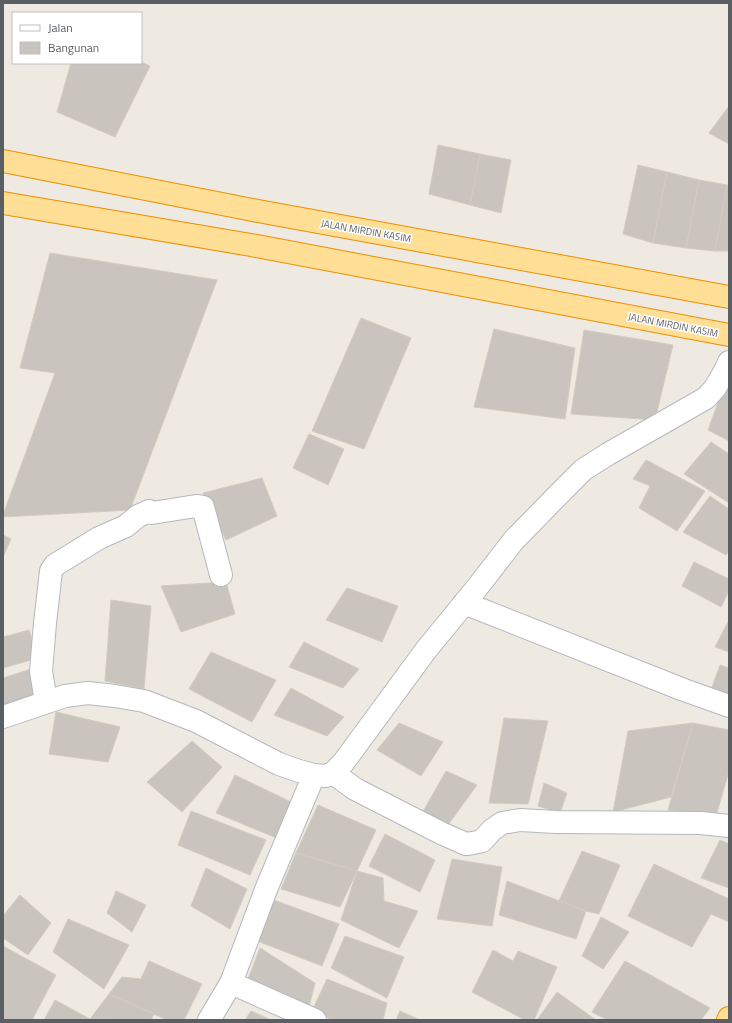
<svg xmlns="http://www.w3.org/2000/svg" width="732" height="1023" viewBox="0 0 732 1023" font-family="'Titillium Web',sans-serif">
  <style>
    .building { fill: #c9c5be; stroke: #d3cbbf }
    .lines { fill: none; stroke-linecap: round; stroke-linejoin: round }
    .minor-casing { stroke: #b4b8bd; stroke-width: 24 }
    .trunk-casing { stroke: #ef8e00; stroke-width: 24 }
    .minor { stroke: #fff; stroke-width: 22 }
    .trunk { stroke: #ffde96; stroke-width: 22 }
    .labels { text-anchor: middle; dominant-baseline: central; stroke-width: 3; stroke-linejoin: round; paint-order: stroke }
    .street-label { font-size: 10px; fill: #5a5f63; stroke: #fff }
  </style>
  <rect width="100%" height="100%" fill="#eeeae1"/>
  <g class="building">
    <path d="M 141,62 L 150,66 L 115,137 L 57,112 L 71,63 Z"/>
    <path d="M 729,106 L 729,144 L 709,133 Z"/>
    <path d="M 438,145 L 480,154 L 470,205 L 429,194 Z"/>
    <path d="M 480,154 L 511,160 L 501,213 L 470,205 Z"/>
    <path d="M 638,165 L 667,172 L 653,243 L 623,234 Z"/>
    <path d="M 667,172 L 699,180 L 686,248 L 653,243 Z"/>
    <path d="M 699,180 L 727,185 L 715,251 L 686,248 Z"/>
    <path d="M 727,185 L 729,185 L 729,251 L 715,251 Z"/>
    <path d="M 50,253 L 217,280 L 130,510 L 3,517 L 3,515 L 55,373 L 20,368 Z"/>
    <path d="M 361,318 L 411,338 L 364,449 L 312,431 Z"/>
    <path d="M 494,329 L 575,348 L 565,419 L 474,407 Z"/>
    <path d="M 584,330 L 673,345 L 655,420 L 571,414 Z"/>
    <path d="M 727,378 L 729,379 L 729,441 L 708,430 Z"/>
    <path d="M 309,434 L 344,449 L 328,485 L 293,468 Z"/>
    <path d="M 711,442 L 729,454 L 729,503 L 684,474 Z"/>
    <path d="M 646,460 L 705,491 L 677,531 L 639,508 L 650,486 L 633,479 Z"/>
    <path d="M 262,478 L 277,516 L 226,540 L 203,493 Z"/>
    <path d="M 710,496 L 729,509 L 729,551 L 726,555 L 683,532 Z"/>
    <path d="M 3,535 L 11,539 L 3,557 Z"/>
    <path d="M 694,562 L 729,579 L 729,591 L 721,607 L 682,586 Z"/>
    <path d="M 226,582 L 235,614 L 181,632 L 161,586 Z"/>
    <path d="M 347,588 L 398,606 L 382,642 L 326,620 Z"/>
    <path d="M 111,600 L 151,606 L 144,689 L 105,681 Z"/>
    <path d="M 729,620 L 729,652 L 715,647 Z"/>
    <path d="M 29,630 L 38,658 L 3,668 L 3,637 Z"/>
    <path d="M 304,642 L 359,669 L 343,688 L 289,667 Z"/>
    <path d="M 211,652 L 276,680 L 252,722 L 189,689 Z"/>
    <path d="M 720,665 L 729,668 L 729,697 L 711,690 Z"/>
    <path d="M 31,669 L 38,698 L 3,711 L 3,678 Z"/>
    <path d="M 291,688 L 344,717 L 327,736 L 274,715 Z"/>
    <path d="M 56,712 L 120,727 L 108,762 L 49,754 Z"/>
    <path d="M 504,718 L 548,721 L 528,804 L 489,803 Z"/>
    <path d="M 399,723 L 443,742 L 421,776 L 377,750 Z"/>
    <path d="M 693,723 L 729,730 L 729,771 L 716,816 L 668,810 Z"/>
    <path d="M 693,723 L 671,797 L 613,812 L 628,731 Z"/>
    <path d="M 192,741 L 222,767 L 182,812 L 147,782 Z"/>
    <path d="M 446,771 L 477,785 L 445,829 L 421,815 Z"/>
    <path d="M 235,775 L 291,802 L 279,839 L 216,813 Z"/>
    <path d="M 544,783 L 567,793 L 560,813 L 538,806 Z"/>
    <path d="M 318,805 L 376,830 L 357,871 L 296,853 Z"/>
    <path d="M 191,811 L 266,840 L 250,875 L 178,845 Z"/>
    <path d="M 385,834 L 435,860 L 420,892 L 369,866 Z"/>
    <path d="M 720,840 L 729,844 L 729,888 L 701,878 Z"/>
    <path d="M 582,851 L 620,865 L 599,914 L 586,911 L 559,901 Z"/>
    <path d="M 296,853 L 357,871 L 340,907 L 281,889 Z"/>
    <path d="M 452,859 L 502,867 L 492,926 L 437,919 Z"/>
    <path d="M 654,864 L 729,899 L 729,922 L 711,914 L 692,947 L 628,916 Z"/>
    <path d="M 206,868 L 247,889 L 230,929 L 191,906 Z"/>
    <path d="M 357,871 L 383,878 L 384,901 L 418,911 L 399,948 L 341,920 Z"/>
    <path d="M 507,881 L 586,911 L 576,939 L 499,915 Z"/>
    <path d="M 116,891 L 146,905 L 132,932 L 107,913 Z"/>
    <path d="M 20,895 L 51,923 L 28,955 L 3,938 L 3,916 Z"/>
    <path d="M 271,899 L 339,924 L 322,966 L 252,939 Z"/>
    <path d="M 601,917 L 629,932 L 603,969 L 582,956 Z"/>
    <path d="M 68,919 L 129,945 L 104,989 L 53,952 Z"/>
    <path d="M 345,936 L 404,957 L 387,998 L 331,968 Z"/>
    <path d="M 3,946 L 56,975 L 32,1020 L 3,1020 Z"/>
    <path d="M 260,948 L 315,983 L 309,1007 L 248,979 Z"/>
    <path d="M 493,950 L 513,961 L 518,951 L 557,967 L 534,1020 L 525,1020 L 472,992 Z"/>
    <path d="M 149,961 L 202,984 L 184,1020 L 167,1020 L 109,994 L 122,977 L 141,979 Z"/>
    <path d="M 625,961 L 710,1008 L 701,1020 L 607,1020 L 592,1012 Z"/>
    <path d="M 327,979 L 387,1003 L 383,1020 L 332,1020 L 312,1011 Z"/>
    <path d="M 557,992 L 596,1020 L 537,1020 Z"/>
    <path d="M 109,994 L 154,1014 L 151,1020 L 90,1019 Z"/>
    <path d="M 55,1000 L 90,1019 L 90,1020 L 44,1020 Z"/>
    <path d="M 251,1011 L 271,1020 L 245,1020 Z"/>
    <path d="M 400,1011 L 420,1020 L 396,1020 Z"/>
  </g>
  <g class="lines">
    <defs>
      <g id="minor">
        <path d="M 464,603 L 684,690 L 729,706"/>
        <path d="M 46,702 L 41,671 L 45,623 L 51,571 L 55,565 L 99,538 L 126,526 L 138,516 L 149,511 L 152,513 L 196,506 L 203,507 L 221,575"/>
        <path d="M 3,717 L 65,696 L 88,693 L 115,696 L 144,701 L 196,721 L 279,764 L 299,771 L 314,775 L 326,776 L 333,773 L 343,763 L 426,650 L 476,589 L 514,540 L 561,492 L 583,470 L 608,454 L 706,398 L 715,388 L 725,371 L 729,362"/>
        <path d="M 333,773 L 355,789 L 441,833 L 466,844 L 473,843 L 482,841 L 492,830 L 502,823 L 520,820 L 556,822 L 701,823 L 729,826"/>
        <path d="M 231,983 L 315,1020"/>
        <path d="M 209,1020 L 231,983 L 267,887 L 314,775"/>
      </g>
      <g id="trunk">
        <path d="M 3,161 L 258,211 L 729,297"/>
        <path d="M 3,203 L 251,245 L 729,335"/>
        <path d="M 728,1020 L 729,1018"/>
      </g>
    </defs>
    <use href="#minor" class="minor-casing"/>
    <use href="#trunk" class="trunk-casing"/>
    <use href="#minor" class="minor"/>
    <use href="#trunk" class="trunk"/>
  </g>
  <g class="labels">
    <g class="street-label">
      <text transform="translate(366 231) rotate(10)">JALAN MIRDIN KASIM</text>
      <text transform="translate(673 325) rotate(11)">JALAN MIRDIN KASIM</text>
    </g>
  </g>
  <rect width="732" height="1023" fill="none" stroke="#5a5f63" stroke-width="8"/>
  <rect x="12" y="12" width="130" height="52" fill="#ffffff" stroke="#bdbfc1"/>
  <rect x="20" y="25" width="20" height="6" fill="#ffffff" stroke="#bdbfc1"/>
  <text x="48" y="32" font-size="12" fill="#5a5f63">Jalan</text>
  <rect x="20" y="42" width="20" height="12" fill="#c9c5be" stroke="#bdbfc1"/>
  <text x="48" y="52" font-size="12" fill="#5a5f63">Bangunan</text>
</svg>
